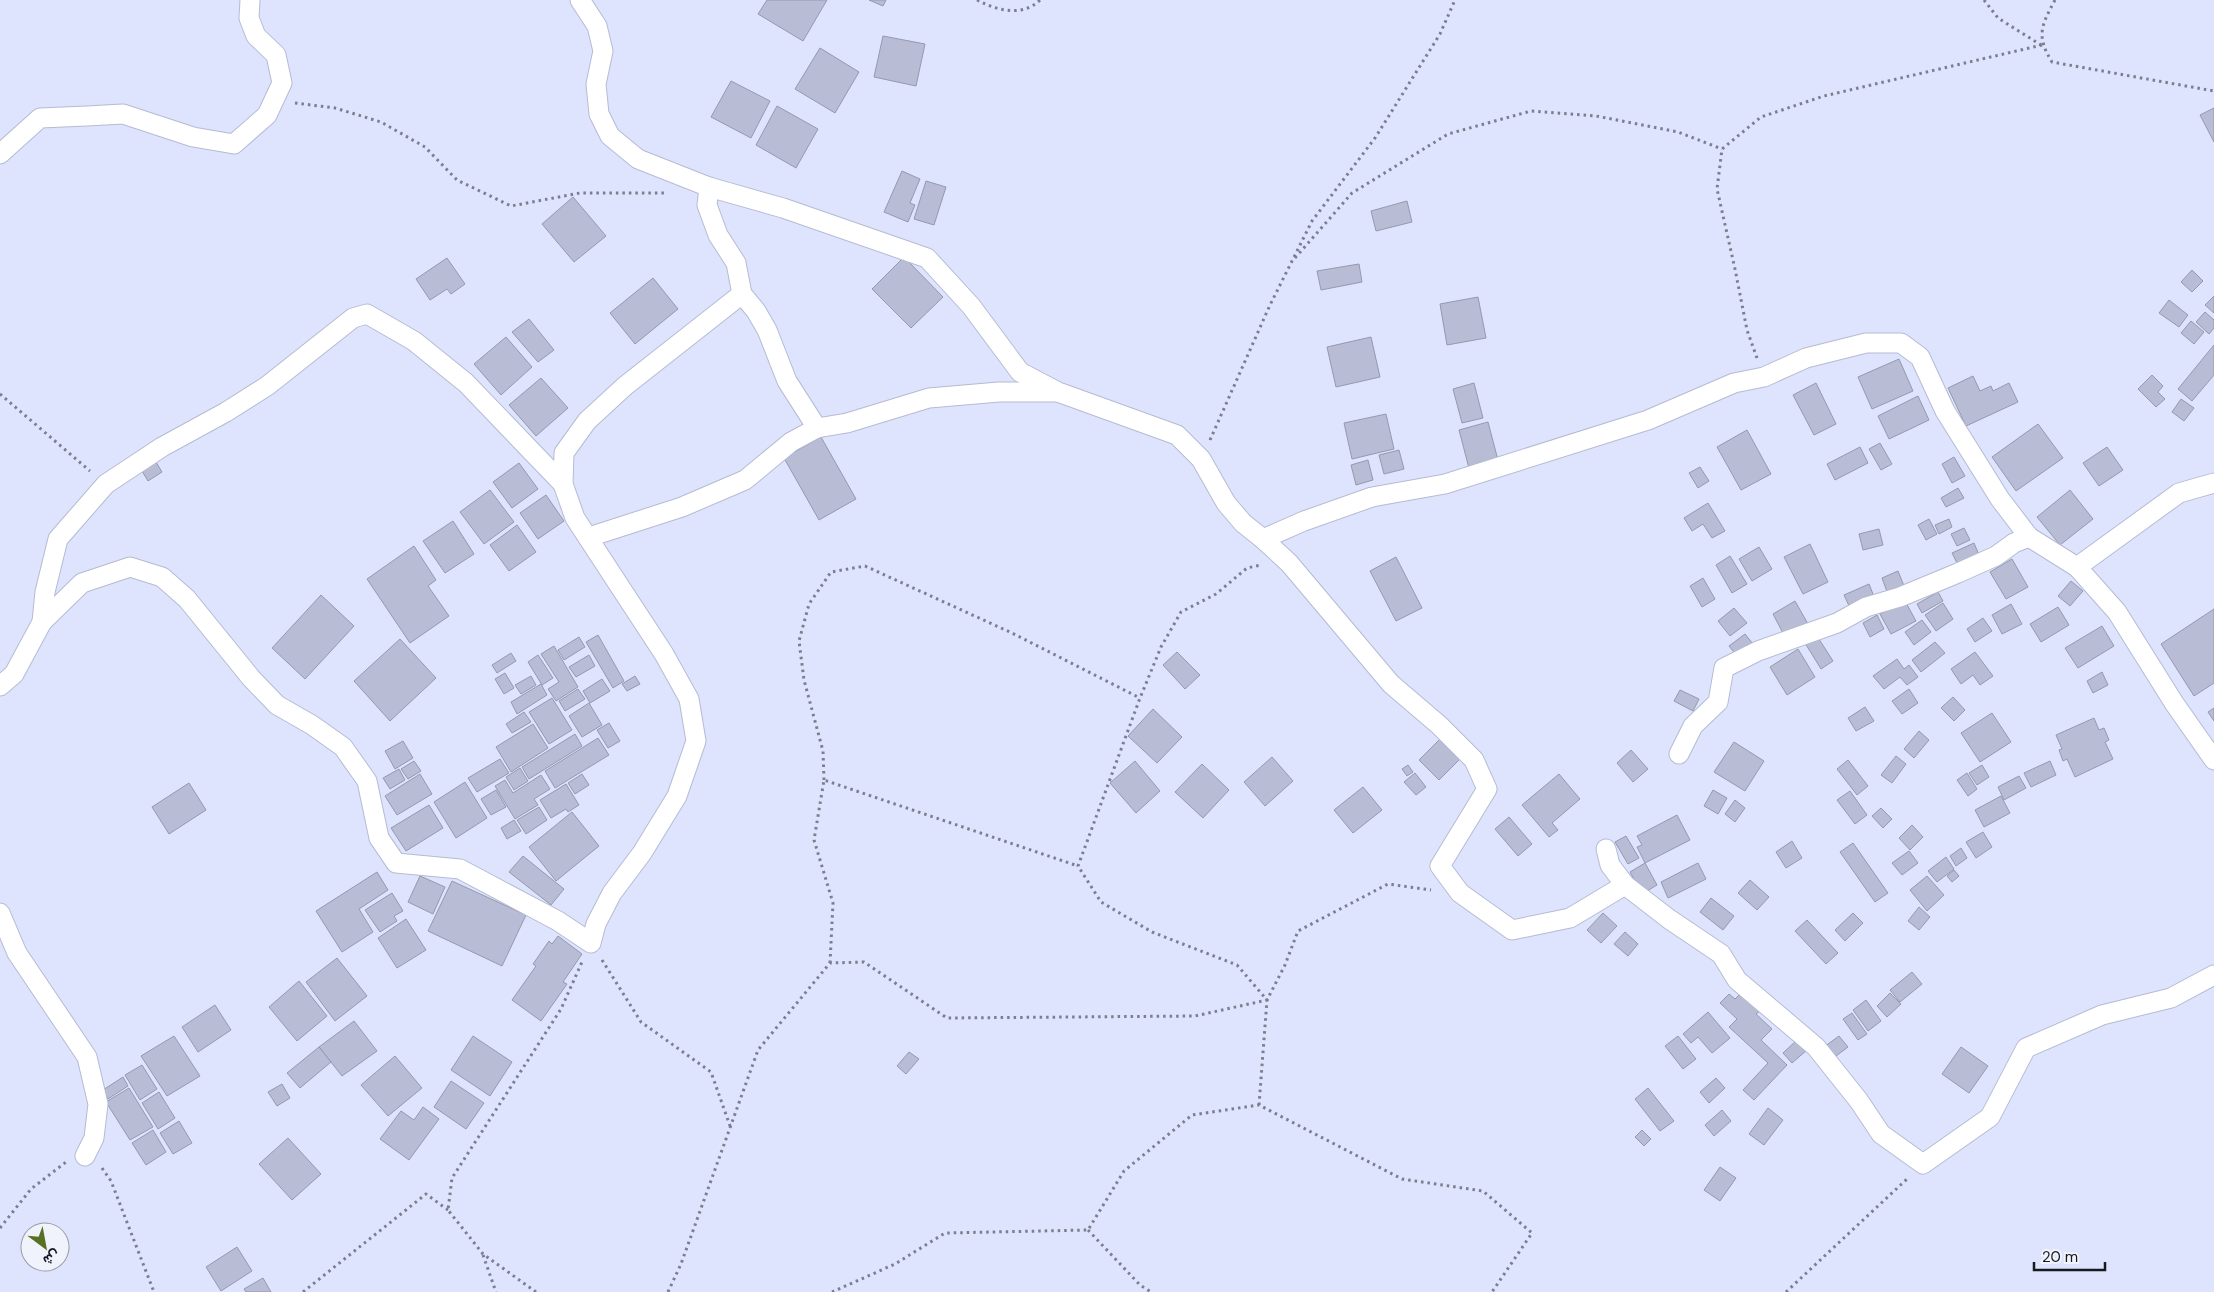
<svg xmlns="http://www.w3.org/2000/svg" width="2214" height="1292" viewBox="0 0 2214 1292" font-family="'DM Sans',Vazirmatn,sans-serif">
  <style>
    .building { fill: #b8bdd5; stroke: #9499b0 }
    .lines { fill: none; stroke-linecap: round; stroke-linejoin: round }
    .street-casing { stroke: #b5bbd2; stroke-width: 21 }
    .path { stroke: #7a7e8e; stroke-width: 3; stroke-dasharray: 2.5 4; stroke-linecap: butt }
    .street { stroke: #fff; stroke-width: 19 }
  </style>
  <rect width="100%" height="100%" fill="#dee4fd"/>
  <g class="building">
    <path d="M 767,0 L 827,0 L 803,41 L 758,14 Z"/>
    <path d="M 869,0 L 886,0 L 883,6 Z"/>
    <path d="M 883,36 L 925,44 L 916,86 L 874,77 Z"/>
    <path d="M 820,48 L 859,72 L 835,113 L 795,89 Z"/>
    <path d="M 731,81 L 770,101 L 751,138 L 711,117 Z"/>
    <path d="M 777,106 L 818,129 L 796,168 L 756,145 Z"/>
    <path d="M 2214,108 L 2214,142 L 2200,115 Z"/>
    <path d="M 902,171 L 920,179 L 910,203 L 915,205 L 908,222 L 884,212 Z"/>
    <path d="M 926,181 L 946,187 L 934,225 L 914,219 Z"/>
    <path d="M 573,197 L 606,236 L 574,262 L 542,224 Z"/>
    <path d="M 1407,201 L 1412,222 L 1376,231 L 1371,211 Z"/>
    <path d="M 904,257 L 943,297 L 911,328 L 872,289 Z"/>
    <path d="M 447,258 L 465,284 L 451,294 L 447,289 L 430,300 L 416,279 Z"/>
    <path d="M 1359,264 L 1362,282 L 1321,290 L 1317,271 Z"/>
    <path d="M 2192,270 L 2203,281 L 2192,292 L 2181,282 Z"/>
    <path d="M 653,278 L 678,309 L 635,344 L 610,313 Z"/>
    <path d="M 2214,296 L 2214,313 L 2205,305 Z"/>
    <path d="M 1478,297 L 1486,338 L 1447,345 L 1440,304 Z"/>
    <path d="M 2169,300 L 2188,315 L 2179,327 L 2159,313 Z"/>
    <path d="M 2205,312 L 2214,320 L 2214,328 L 2209,334 L 2196,322 Z"/>
    <path d="M 529,319 L 554,350 L 538,362 L 512,332 Z"/>
    <path d="M 2191,321 L 2204,332 L 2194,344 L 2181,333 Z"/>
    <path d="M 506,337 L 532,367 L 501,395 L 474,364 Z"/>
    <path d="M 1371,337 L 1380,377 L 1336,387 L 1327,347 Z"/>
    <path d="M 2214,345 L 2214,375 L 2192,401 L 2178,389 Z"/>
    <path d="M 1899,359 L 1913,391 L 1872,409 L 1858,377 Z"/>
    <path d="M 2152,375 L 2163,386 L 2158,392 L 2165,399 L 2156,407 L 2138,389 Z"/>
    <path d="M 1973,376 L 1980,391 L 1991,386 L 1993,391 L 2009,383 L 2018,402 L 1966,426 L 1948,388 Z"/>
    <path d="M 541,378 L 568,408 L 536,436 L 509,405 Z"/>
    <path d="M 1474,383 L 1483,418 L 1462,423 L 1453,389 Z"/>
    <path d="M 1816,383 L 1836,424 L 1814,435 L 1793,395 Z"/>
    <path d="M 1918,396 L 1929,420 L 1889,439 L 1878,416 Z"/>
    <path d="M 2181,399 L 2194,408 L 2184,421 L 2172,412 Z"/>
    <path d="M 1386,414 L 1394,449 L 1352,459 L 1344,423 Z"/>
    <path d="M 1488,422 L 1499,464 L 1470,472 L 1459,430 Z"/>
    <path d="M 2038,424 L 2063,458 L 2016,491 L 1992,457 Z"/>
    <path d="M 1747,430 L 1771,474 L 1741,490 L 1717,447 Z"/>
    <path d="M 821,437 L 856,499 L 819,520 L 784,458 Z"/>
    <path d="M 1880,443 L 1892,464 L 1881,470 L 1869,449 Z"/>
    <path d="M 1860,447 L 1868,463 L 1835,480 L 1827,464 Z"/>
    <path d="M 2107,447 L 2123,470 L 2099,486 L 2083,463 Z"/>
    <path d="M 1399,450 L 1404,469 L 1384,474 L 1379,455 Z"/>
    <path d="M 1954,457 L 1965,476 L 1952,483 L 1942,464 Z"/>
    <path d="M 1368,460 L 1373,480 L 1356,485 L 1351,465 Z"/>
    <path d="M 156,462 L 162,472 L 148,481 L 142,471 Z"/>
    <path d="M 519,463 L 538,489 L 512,508 L 493,482 Z"/>
    <path d="M 1700,467 L 1709,481 L 1698,488 L 1689,473 Z"/>
    <path d="M 1958,488 L 1964,498 L 1946,507 L 1941,498 Z"/>
    <path d="M 490,490 L 514,522 L 484,544 L 460,512 Z"/>
    <path d="M 2070,490 L 2093,519 L 2060,545 L 2037,517 Z"/>
    <path d="M 546,495 L 564,521 L 538,539 L 520,513 Z"/>
    <path d="M 1708,503 L 1725,531 L 1712,538 L 1703,524 L 1692,531 L 1684,518 Z"/>
    <path d="M 1929,519 L 1937,534 L 1926,540 L 1918,525 Z"/>
    <path d="M 1949,519 L 1952,527 L 1939,534 L 1935,525 Z"/>
    <path d="M 453,521 L 474,554 L 445,573 L 423,541 Z"/>
    <path d="M 517,525 L 536,552 L 509,571 L 490,545 Z"/>
    <path d="M 1964,528 L 1970,540 L 1957,546 L 1951,534 Z"/>
    <path d="M 1879,529 L 1883,545 L 1863,550 L 1859,534 Z"/>
    <path d="M 1974,543 L 1979,555 L 1958,565 L 1952,553 Z"/>
    <path d="M 1810,544 L 1828,582 L 1803,594 L 1784,557 Z"/>
    <path d="M 414,546 L 436,580 L 428,586 L 449,616 L 410,643 L 367,579 Z"/>
    <path d="M 1759,547 L 1772,569 L 1752,581 L 1739,559 Z"/>
    <path d="M 1730,556 L 1747,584 L 1732,593 L 1716,565 Z"/>
    <path d="M 1396,557 L 1422,608 L 1396,621 L 1370,571 Z"/>
    <path d="M 2012,559 L 2028,587 L 2006,599 L 1990,572 Z"/>
    <path d="M 1898,571 L 1906,591 L 1889,597 L 1882,578 Z"/>
    <path d="M 1703,578 L 1715,599 L 1702,607 L 1690,586 Z"/>
    <path d="M 2071,581 L 2083,591 L 2070,606 L 2058,596 Z"/>
    <path d="M 1869,584 L 1875,599 L 1851,610 L 1844,595 Z"/>
    <path d="M 1938,592 L 1943,601 L 1922,613 L 1917,604 Z"/>
    <path d="M 321,595 L 354,626 L 305,679 L 272,648 Z"/>
    <path d="M 1795,601 L 1808,624 L 1785,637 L 1773,614 Z"/>
    <path d="M 1905,601 L 1916,621 L 1891,634 L 1880,614 Z"/>
    <path d="M 1943,603 L 1953,619 L 1936,631 L 1925,615 Z"/>
    <path d="M 2011,604 L 2022,624 L 2002,634 L 1992,615 Z"/>
    <path d="M 2058,607 L 2069,625 L 2041,642 L 2030,624 Z"/>
    <path d="M 1734,608 L 1747,623 L 1730,636 L 1718,621 Z"/>
    <path d="M 2214,609 L 2214,683 L 2194,696 L 2161,644 Z"/>
    <path d="M 1877,615 L 1884,629 L 1870,637 L 1863,623 Z"/>
    <path d="M 1983,618 L 1992,631 L 1975,642 L 1967,629 Z"/>
    <path d="M 1922,620 L 1931,632 L 1914,645 L 1905,632 Z"/>
    <path d="M 2102,626 L 2114,646 L 2078,668 L 2065,648 Z"/>
    <path d="M 1745,634 L 1753,644 L 1737,656 L 1729,646 Z"/>
    <path d="M 598,635 L 624,681 L 613,688 L 586,642 Z"/>
    <path d="M 1817,636 L 1833,661 L 1821,669 L 1805,643 Z"/>
    <path d="M 579,637 L 585,647 L 564,660 L 558,650 Z"/>
    <path d="M 400,639 L 436,678 L 390,721 L 354,681 Z"/>
    <path d="M 1935,642 L 1945,653 L 1921,672 L 1912,660 Z"/>
    <path d="M 554,646 L 578,687 L 556,701 L 548,689 L 559,682 L 541,654 Z"/>
    <path d="M 1798,649 L 1815,677 L 1787,695 L 1770,667 Z"/>
    <path d="M 1177,652 L 1200,675 L 1185,689 L 1163,665 Z"/>
    <path d="M 1975,652 L 1993,676 L 1980,685 L 1973,675 L 1961,684 L 1951,669 Z"/>
    <path d="M 511,653 L 516,661 L 497,673 L 492,665 Z"/>
    <path d="M 538,655 L 553,678 L 542,685 L 528,662 Z"/>
    <path d="M 589,655 L 595,666 L 576,677 L 569,667 Z"/>
    <path d="M 1897,659 L 1904,669 L 1909,665 L 1918,677 L 1907,685 L 1900,677 L 1884,689 L 1873,676 Z"/>
    <path d="M 2102,672 L 2108,685 L 2093,693 L 2087,681 Z"/>
    <path d="M 505,673 L 514,688 L 504,694 L 495,679 Z"/>
    <path d="M 531,676 L 536,685 L 521,694 L 515,685 Z"/>
    <path d="M 635,676 L 640,684 L 627,691 L 622,684 Z"/>
    <path d="M 602,679 L 610,691 L 590,703 L 583,691 Z"/>
    <path d="M 541,684 L 547,695 L 517,714 L 511,702 Z"/>
    <path d="M 578,689 L 585,699 L 565,711 L 559,701 Z"/>
    <path d="M 1909,689 L 1918,703 L 1902,714 L 1892,701 Z"/>
    <path d="M 1680,690 L 1699,699 L 1693,711 L 1674,701 Z"/>
    <path d="M 1953,697 L 1965,710 L 1954,721 L 1941,708 Z"/>
    <path d="M 552,698 L 572,730 L 549,744 L 529,712 Z"/>
    <path d="M 589,703 L 602,725 L 582,737 L 569,716 Z"/>
    <path d="M 1865,707 L 1874,721 L 1856,731 L 1848,718 Z"/>
    <path d="M 2214,708 L 2214,721 L 2208,712 Z"/>
    <path d="M 1153,709 L 1182,737 L 1157,763 L 1128,736 Z"/>
    <path d="M 524,712 L 531,722 L 512,733 L 506,724 Z"/>
    <path d="M 1992,713 L 2011,742 L 1980,762 L 1961,733 Z"/>
    <path d="M 2094,718 L 2099,730 L 2104,728 L 2109,740 L 2105,742 L 2113,759 L 2075,777 L 2067,759 L 2063,761 L 2059,750 L 2062,749 L 2056,735 Z"/>
    <path d="M 609,723 L 620,741 L 608,748 L 597,730 Z"/>
    <path d="M 533,724 L 548,748 L 511,772 L 496,747 Z"/>
    <path d="M 1919,731 L 1929,740 L 1914,758 L 1904,749 Z"/>
    <path d="M 575,734 L 582,746 L 529,779 L 522,767 Z"/>
    <path d="M 1442,737 L 1462,757 L 1439,780 L 1419,760 Z"/>
    <path d="M 598,738 L 609,755 L 555,788 L 545,771 Z"/>
    <path d="M 403,741 L 413,758 L 395,769 L 385,751 Z"/>
    <path d="M 1734,742 L 1764,761 L 1745,791 L 1714,772 Z"/>
    <path d="M 1631,750 L 1648,769 L 1633,782 L 1617,763 Z"/>
    <path d="M 1896,756 L 1906,764 L 1892,783 L 1881,775 Z"/>
    <path d="M 1272,757 L 1293,781 L 1265,806 L 1244,782 Z"/>
    <path d="M 500,759 L 509,773 L 477,792 L 468,778 Z"/>
    <path d="M 1848,760 L 1868,786 L 1857,795 L 1837,769 Z"/>
    <path d="M 414,761 L 421,771 L 408,779 L 401,769 Z"/>
    <path d="M 1135,761 L 1160,791 L 1136,813 L 1110,783 Z"/>
    <path d="M 2050,761 L 2056,775 L 2031,787 L 2024,773 Z"/>
    <path d="M 1202,764 L 1229,790 L 1203,818 L 1175,792 Z"/>
    <path d="M 1408,765 L 1413,772 L 1407,776 L 1402,769 Z"/>
    <path d="M 1982,765 L 1989,777 L 1977,785 L 1969,773 Z"/>
    <path d="M 520,768 L 528,781 L 514,790 L 506,777 Z"/>
    <path d="M 399,769 L 405,780 L 390,789 L 383,778 Z"/>
    <path d="M 1415,773 L 1426,787 L 1416,795 L 1404,782 Z"/>
    <path d="M 1967,773 L 1977,789 L 1968,796 L 1957,780 Z"/>
    <path d="M 420,774 L 432,794 L 397,815 L 385,796 Z"/>
    <path d="M 582,774 L 589,785 L 575,794 L 568,783 Z"/>
    <path d="M 1559,774 L 1580,799 L 1552,823 L 1558,830 L 1549,837 L 1522,805 Z"/>
    <path d="M 541,775 L 550,789 L 534,799 L 538,805 L 515,819 L 495,786 L 505,780 L 513,793 Z"/>
    <path d="M 2019,776 L 2026,788 L 2004,800 L 1998,787 Z"/>
    <path d="M 465,782 L 487,818 L 456,838 L 434,802 Z"/>
    <path d="M 189,783 L 206,810 L 169,834 L 152,807 Z"/>
    <path d="M 566,784 L 579,805 L 568,812 L 566,809 L 551,818 L 540,800 Z"/>
    <path d="M 1363,787 L 1382,810 L 1353,833 L 1334,810 Z"/>
    <path d="M 496,790 L 506,807 L 491,815 L 481,799 Z"/>
    <path d="M 1713,790 L 1727,798 L 1718,814 L 1704,806 Z"/>
    <path d="M 1850,791 L 1867,815 L 1855,824 L 1837,800 Z"/>
    <path d="M 2001,796 L 2010,813 L 1984,827 L 1975,810 Z"/>
    <path d="M 1735,800 L 1745,808 L 1735,822 L 1725,814 Z"/>
    <path d="M 429,805 L 443,828 L 406,851 L 391,828 Z"/>
    <path d="M 539,807 L 547,820 L 526,834 L 517,820 Z"/>
    <path d="M 1881,808 L 1892,819 L 1883,828 L 1872,816 Z"/>
    <path d="M 572,812 L 599,846 L 556,881 L 529,847 Z"/>
    <path d="M 1677,815 L 1690,840 L 1645,863 L 1637,847 L 1642,845 L 1637,836 Z"/>
    <path d="M 1509,817 L 1532,844 L 1518,856 L 1495,829 Z"/>
    <path d="M 514,820 L 521,831 L 507,839 L 501,828 Z"/>
    <path d="M 1912,825 L 1923,837 L 1910,850 L 1899,838 Z"/>
    <path d="M 1983,832 L 1992,847 L 1976,858 L 1966,842 Z"/>
    <path d="M 1626,836 L 1639,858 L 1628,864 L 1615,842 Z"/>
    <path d="M 1792,841 L 1802,858 L 1786,868 L 1776,852 Z"/>
    <path d="M 1853,843 L 1888,893 L 1875,902 L 1840,852 Z"/>
    <path d="M 1961,848 L 1967,858 L 1956,866 L 1950,856 Z"/>
    <path d="M 1909,851 L 1918,863 L 1902,875 L 1892,863 Z"/>
    <path d="M 523,856 L 564,889 L 551,905 L 509,872 Z"/>
    <path d="M 1946,857 L 1954,869 L 1937,882 L 1928,871 Z"/>
    <path d="M 1645,863 L 1657,885 L 1642,894 L 1630,872 Z"/>
    <path d="M 1698,863 L 1706,879 L 1668,898 L 1661,882 Z"/>
    <path d="M 1954,870 L 1959,876 L 1952,882 L 1947,876 Z"/>
    <path d="M 377,872 L 388,890 L 359,909 L 373,932 L 342,952 L 316,911 Z"/>
    <path d="M 420,876 L 445,887 L 433,914 L 408,902 Z"/>
    <path d="M 1927,876 L 1944,895 L 1927,911 L 1910,890 Z"/>
    <path d="M 1750,880 L 1769,897 L 1757,910 L 1738,893 Z"/>
    <path d="M 452,881 L 526,915 L 502,966 L 428,931 Z"/>
    <path d="M 392,893 L 403,911 L 394,916 L 397,921 L 380,932 L 365,910 Z"/>
    <path d="M 1711,898 L 1734,916 L 1723,930 L 1700,912 Z"/>
    <path d="M 1919,907 L 1930,917 L 1919,930 L 1908,921 Z"/>
    <path d="M 1603,913 L 1617,926 L 1601,943 L 1587,930 Z"/>
    <path d="M 1853,913 L 1863,923 L 1845,941 L 1835,930 Z"/>
    <path d="M 406,919 L 426,950 L 397,968 L 378,938 Z"/>
    <path d="M 1807,920 L 1838,953 L 1826,964 L 1795,931 Z"/>
    <path d="M 1625,932 L 1638,944 L 1628,956 L 1614,944 Z"/>
    <path d="M 558,936 L 582,954 L 563,982 L 567,984 L 541,1021 L 512,1000 L 536,966 L 533,964 L 549,941 L 552,944 Z"/>
    <path d="M 337,958 L 367,996 L 335,1021 L 306,982 Z"/>
    <path d="M 1912,972 L 1922,984 L 1900,1002 L 1890,990 Z"/>
    <path d="M 299,981 L 327,1016 L 297,1041 L 269,1007 Z"/>
    <path d="M 1742,992 L 1761,1010 L 1756,1014 L 1772,1029 L 1761,1040 L 1787,1065 L 1754,1100 L 1743,1090 L 1768,1063 L 1729,1027 L 1737,1019 L 1720,1003 L 1729,994 L 1735,999 Z"/>
    <path d="M 1890,993 L 1901,1004 L 1887,1017 L 1877,1006 Z"/>
    <path d="M 1866,1000 L 1881,1021 L 1868,1031 L 1853,1010 Z"/>
    <path d="M 215,1005 L 231,1030 L 198,1052 L 182,1027 Z"/>
    <path d="M 1708,1012 L 1730,1038 L 1712,1053 L 1698,1037 L 1691,1043 L 1683,1034 Z"/>
    <path d="M 1852,1013 L 1867,1034 L 1858,1040 L 1843,1019 Z"/>
    <path d="M 354,1021 L 377,1051 L 342,1076 L 319,1047 Z"/>
    <path d="M 174,1036 L 200,1076 L 167,1096 L 141,1056 Z"/>
    <path d="M 473,1036 L 512,1062 L 490,1096 L 451,1070 Z"/>
    <path d="M 1678,1036 L 1696,1059 L 1683,1069 L 1665,1046 Z"/>
    <path d="M 1839,1036 L 1848,1047 L 1832,1059 L 1824,1047 Z"/>
    <path d="M 1797,1040 L 1807,1050 L 1792,1063 L 1783,1053 Z"/>
    <path d="M 319,1047 L 331,1062 L 300,1088 L 287,1073 Z"/>
    <path d="M 1961,1047 L 1988,1066 L 1969,1093 L 1942,1074 Z"/>
    <path d="M 909,1052 L 919,1059 L 906,1074 L 897,1066 Z"/>
    <path d="M 395,1056 L 422,1088 L 388,1116 L 361,1085 Z"/>
    <path d="M 142,1065 L 157,1089 L 140,1100 L 125,1075 Z"/>
    <path d="M 123,1077 L 128,1086 L 108,1099 L 103,1090 Z"/>
    <path d="M 1716,1078 L 1725,1088 L 1709,1103 L 1700,1092 Z"/>
    <path d="M 451,1081 L 484,1103 L 466,1129 L 434,1107 Z"/>
    <path d="M 282,1084 L 290,1098 L 277,1106 L 268,1092 Z"/>
    <path d="M 129,1088 L 153,1127 L 130,1140 L 106,1102 Z"/>
    <path d="M 1648,1088 L 1674,1121 L 1660,1131 L 1635,1099 Z"/>
    <path d="M 159,1092 L 175,1118 L 158,1129 L 142,1103 Z"/>
    <path d="M 423,1107 L 439,1119 L 409,1160 L 380,1139 L 401,1111 L 414,1120 Z"/>
    <path d="M 1768,1108 L 1783,1120 L 1764,1145 L 1749,1134 Z"/>
    <path d="M 1722,1110 L 1731,1121 L 1714,1136 L 1705,1125 Z"/>
    <path d="M 179,1121 L 192,1143 L 173,1154 L 160,1133 Z"/>
    <path d="M 153,1130 L 166,1152 L 146,1165 L 132,1143 Z"/>
    <path d="M 1642,1130 L 1651,1139 L 1644,1146 L 1635,1137 Z"/>
    <path d="M 288,1138 L 321,1174 L 292,1200 L 259,1164 Z"/>
    <path d="M 1720,1167 L 1736,1178 L 1720,1201 L 1704,1190 Z"/>
    <path d="M 237,1247 L 252,1271 L 221,1291 L 206,1267 Z"/>
    <path d="M 263,1278 L 271,1292 L 246,1292 L 244,1289 Z"/>
  </g>
  <g class="lines">
    <defs>
      <g id="street">
        <path d="M 580,0 L 597,26 L 603,51 L 596,84 L 599,114 L 610,136 L 638,159 L 709,187 L 783,208 L 927,258 L 971,306 L 1020,372 L 1058,392 L 1177,435 L 1201,459 L 1226,503 L 1243,523 L 1263,539 L 1304,521 L 1372,497 L 1445,484 L 1648,420 L 1734,383 L 1764,377 L 1806,358 L 1866,343 L 1901,343 L 1920,357 L 1945,411 L 2000,499 L 2029,537 L 2077,567 L 2117,612 L 2174,703 L 2214,760"/>
        <path d="M 0,154 L 40,118 L 87,116 L 123,114 L 193,137 L 234,144 L 267,115 L 282,83 L 276,55 L 256,36 L 249,18 L 250,0"/>
        <path d="M 709,187 L 707,205 L 718,235 L 736,263 L 742,294 L 756,311 L 767,330 L 787,381 L 817,428"/>
        <path d="M 589,537 L 682,507 L 745,480 L 791,442 L 817,428 L 847,423 L 929,398 L 999,392 L 1055,392"/>
        <path d="M 1263,539 L 1289,563 L 1391,684 L 1439,725 L 1474,760 L 1487,789 L 1440,866 L 1460,893 L 1512,930 L 1570,918 L 1625,885 L 1669,919 L 1721,954 L 1737,980 L 1816,1047 L 1859,1101 L 1881,1134 L 1923,1164 L 1990,1117 L 2026,1048 L 2102,1015 L 2171,998 L 2214,975"/>
        <path d="M 2077,567 L 2179,493 L 2214,483"/>
        <path d="M 42,622 L 45,592 L 58,539 L 106,484 L 162,447 L 226,412 L 267,386 L 353,318 L 367,314 L 414,341 L 466,383 L 563,484"/>
        <path d="M 0,686 L 14,674 L 42,622 L 82,583 L 130,567 L 162,577 L 187,599 L 251,678 L 277,705 L 312,725 L 343,747 L 367,781 L 379,838 L 396,863 L 460,869 L 558,921 L 591,943 L 596,924 L 612,893 L 642,853 L 677,796 L 696,741 L 689,699 L 664,654 L 575,518 L 563,484 L 564,453 L 587,421 L 625,386 L 742,294"/>
        <path d="M 1679,754 L 1693,726 L 1718,702 L 1724,668 L 1758,651 L 1837,623 L 1866,607 L 1900,597 L 1958,573 L 1996,556 L 2014,543 L 2029,537"/>
        <path d="M 1606,849 L 1610,865 L 1625,885"/>
        <path d="M 0,913 L 17,953 L 87,1057 L 98,1104 L 94,1138 L 85,1156"/>
      </g>
    </defs>
    <use href="#street" class="street-casing"/>
    <g class="path">
      <path d="M 977,0 C 998,11 1022,17 1040,0"/>
      <path d="M 1984,0 L 1998,18 L 2041,45"/>
      <path d="M 2055,0 C 2041,26 2036,36 2052,62 L 2214,91"/>
      <path d="M 295,103 L 335,108 L 381,122 L 425,147 L 457,180 L 511,206 L 580,193 L 664,193"/>
      <path d="M 1295,258 L 1352,193 L 1448,134 L 1531,111 L 1596,116 L 1678,132 L 1722,149"/>
      <path d="M 1757,358 L 1747,330 L 1735,269 L 1717,189 L 1722,149 L 1761,117 L 1824,96 L 2042,45"/>
      <path d="M 0,394 L 90,471"/>
      <path d="M 1210,440 L 1270,305 L 1312,221 L 1375,138 L 1440,34 L 1455,0"/>
      <path d="M 824,780 L 823,751 L 804,680 L 799,641 L 809,604 L 831,572 L 865,566 L 1012,633 L 1140,698"/>
      <path d="M 602,960 L 641,1022 L 711,1072 L 730,1126"/>
      <path d="M 830,963 L 833,903 L 814,840 L 824,780 L 1078,866"/>
      <path d="M 1259,1105 L 1267,1000 L 1285,965 L 1298,931 L 1388,884 L 1431,890"/>
      <path d="M 102,1168 L 111,1181 L 154,1292"/>
      <path d="M 0,1228 L 31,1189 L 66,1162"/>
      <path d="M 1088,1230 L 1140,1285 L 1151,1292"/>
      <path d="M 483,1255 L 496,1292"/>
      <path d="M 303,1292 L 426,1194 L 448,1210"/>
      <path d="M 536,1292 L 483,1254 L 448,1210 L 452,1178 L 561,1009 L 582,962"/>
      <path d="M 668,1292 L 681,1264 L 758,1050 L 830,963 L 864,962 L 947,1018 L 1195,1016 L 1267,1000 L 1237,965 L 1152,932 L 1101,902 L 1078,866 L 1140,698 L 1161,647 L 1181,612 L 1216,594 L 1247,568 L 1261,565"/>
      <path d="M 832,1292 L 895,1264 L 945,1233 L 1088,1230 L 1124,1171 L 1192,1115 L 1259,1105 L 1402,1179 L 1483,1191 L 1532,1233 L 1492,1292"/>
      <path d="M 1786,1292 L 1908,1178"/>
    </g>
    <use href="#street" class="street"/>
  </g>
  <g transform="translate(45 1247) rotate(148)"><circle r="24" fill="#f0f2fc" stroke="#999ba4"/>
  <path d="M0-4L9 19L0 12L-9 19Z" fill="#577021"/>
  <text y="-8" font-size="14" font-weight="bold" text-anchor="middle" fill="#171921">ش</text>
  </g>
  <path d="M2034 1262v8h71v-8" fill="none" stroke="#171921" stroke-width="2.5"/>
  <text x="2042" y="1262" font-size="15" fill="#171921" stroke="#f0f2fc" stroke-width="4" paint-order="stroke">20 m</text>
</svg>
